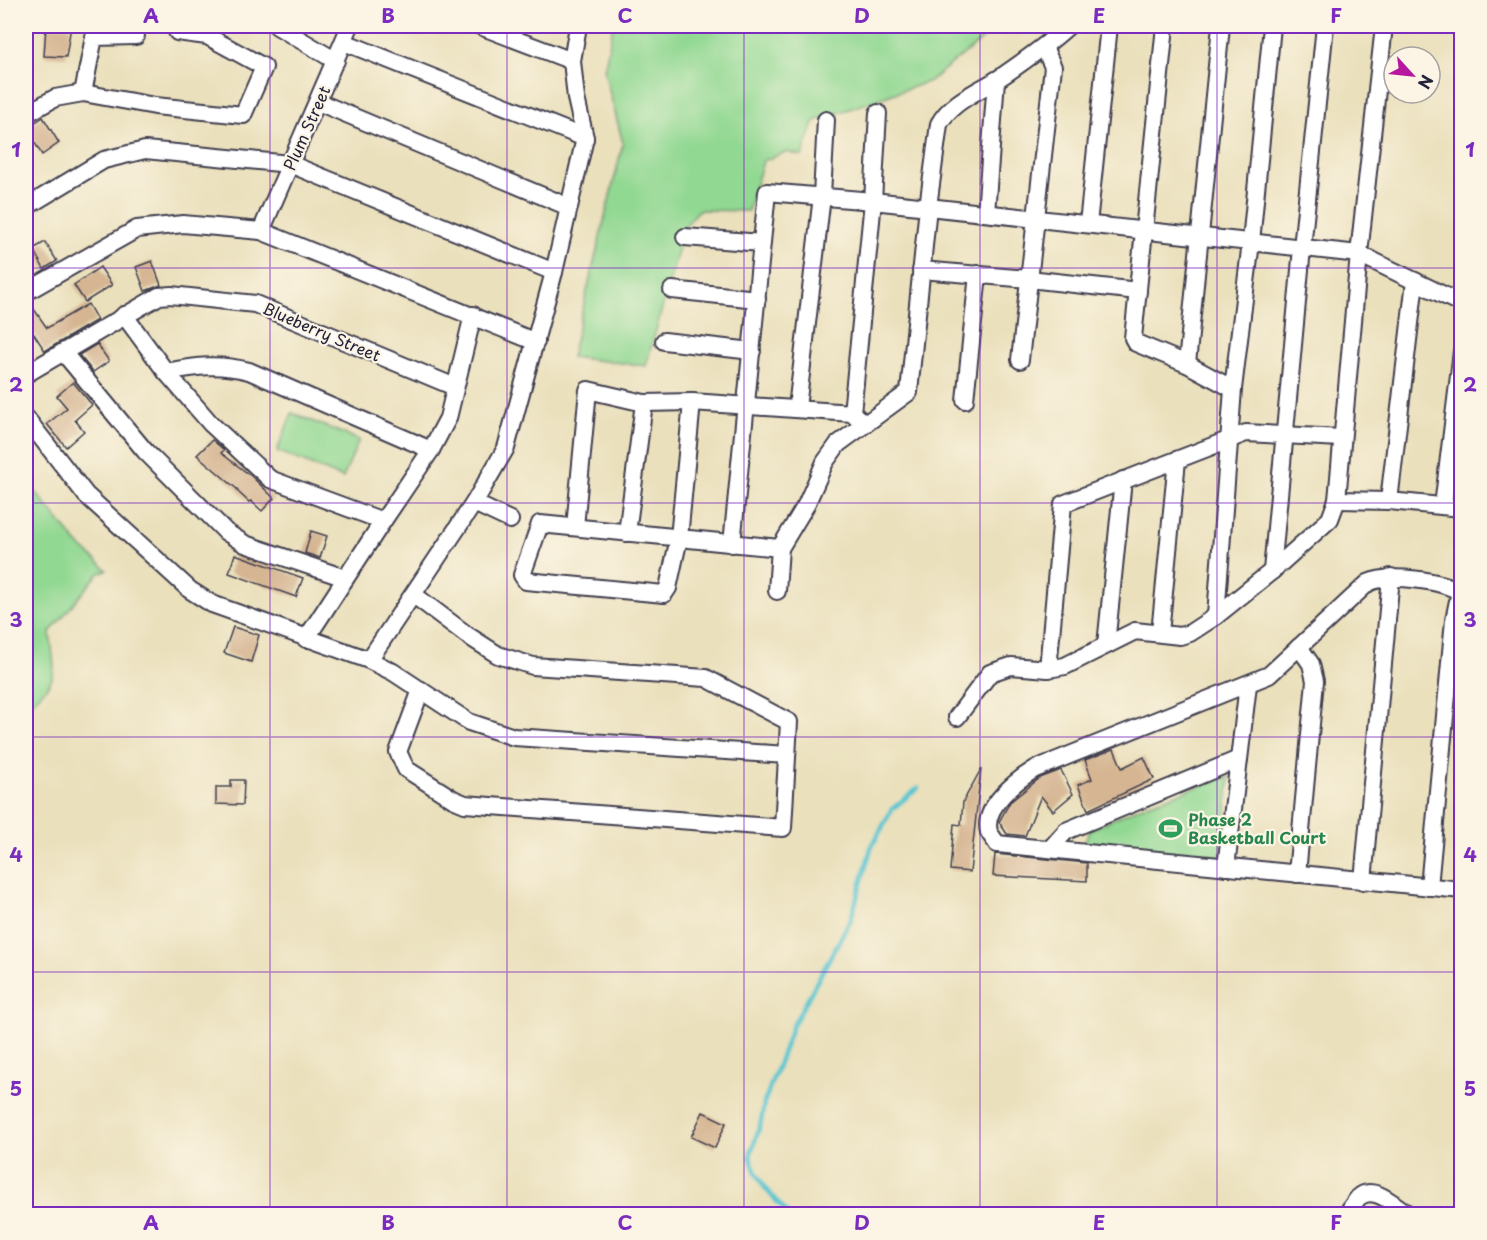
<svg xmlns="http://www.w3.org/2000/svg" width="1487" height="1240" viewBox="0 0 1487 1240" font-family="'Playpen Sans',sans-serif">
  <style>
    .green { fill: #91d892; stroke: #5a7d66; stroke-width: 1.5 }
    .lines { fill: none; stroke-linecap: round; stroke-linejoin: round }
    .stream { stroke: #5ac6d1; stroke-width: 4.5 }
    .building { fill: #d5b592 }
    .minor-casing { stroke: #403e4e; stroke-width: 20 }
    .minor { stroke: #fff; stroke-width: 16 }
    .grid { fill: none; stroke: #7b2cbf; stroke-width: 1.5; stroke-opacity: 0.55 }
    .labels { text-anchor: middle; dominant-baseline: central; stroke-width: 4.5; stroke-linejoin: round; paint-order: stroke }
    .street-label { font-size: 16px; fill: #22223b; stroke: #fcf5e5 }
    .leisure-label { font-size: 16px; font-weight: bold; fill: #27864d; stroke: #fcf5e5; text-anchor: start }
    .neatline { fill: none; stroke: #7b2cbf; stroke-width: 2 }
    .grid-label { font-size: 20px; text-anchor: middle; font-weight: bold; fill: #7b2cbf }
  </style>
  <rect width="100%" height="100%" fill="#fcf5e5"/>
  <filter id="ink" filterUnits="userSpaceOnUse"><feTurbulence type="fractalNoise" baseFrequency=".0167" numOctaves="2"/><feDisplacementMap in="SourceGraphic" scale="12" xChannelSelector="R" yChannelSelector="G"/><feConvolveMatrix kernelMatrix="1 2 1 2 8 2 1 2 1" color-interpolation-filters="sRGB"/></filter>
  <filter id="wash" filterUnits="userSpaceOnUse"><feTurbulence type="fractalNoise" baseFrequency=".008" numOctaves="4" result="noise"/><feDisplacementMap in="SourceGraphic" scale="24" xChannelSelector="R" yChannelSelector="G"/><feGaussianBlur stdDeviation="1.35" result="paint"/><feColorMatrix in="noise" values="0 0 0 0 0 0 0 0 0 0 0 0 0 0 0 0 0 1.4 0 .05"/><feComposite in="paint" operator="in"/></filter>
  <g filter="url(#wash)">
    <rect width="100%" height="100%" fill="#eae0bc"/>
    <g class="green">
      <path d="M 613,26 L 999,26 L 930,81 L 815,121 L 802,156 L 786,152 L 763,161 L 748,211 L 699,210 L 685,226 L 646,366 L 571,357 L 623,143 L 604,71 Z"/>
      <path d="M 292,413 L 359,440 L 343,478 L 277,451 Z"/>
      <path d="M 26,480 L 77,543 L 107,570 L 98,574 L 50,632 C 55,678 61,675 26,708 Z"/>
      <path d="M 1230,776 L 1221,858 L 1083,847 L 1089,830 L 1147,804 Z"/>
    </g>
    <g class="lines">
      <path class="stream" d="M 788,1214 L 764,1187 L 756,1173 L 750,1156 L 761,1122 L 764,1103 L 792,1027 L 851,919 L 871,848 L 892,809 L 918,788 L 914,792"/>
    </g>
    <g id="blocks">
      <g class="building">
        <path d="M 46,26 L 71,26 L 66,57 L 44,56 Z"/>
        <path d="M 43,117 L 59,143 L 42,155 L 26,128 Z"/>
        <path d="M 45,242 L 57,261 L 44,269 L 33,249 Z"/>
        <path d="M 152,261 L 161,285 L 145,291 L 136,267 Z"/>
        <path d="M 100,267 L 112,285 L 85,302 L 74,285 Z"/>
        <path d="M 26,302 L 29,302 L 47,328 L 88,304 L 97,320 L 45,351 L 34,334 L 26,340 Z"/>
        <path d="M 97,344 L 109,361 L 93,372 L 79,355 Z"/>
        <path d="M 73,382 L 92,405 L 75,420 L 84,431 L 66,447 L 47,424 L 67,408 L 57,396 Z"/>
        <path d="M 212,440 L 224,450 L 221,453 L 251,476 L 274,498 L 262,511 L 251,501 L 249,502 L 237,491 L 238,490 L 197,455 Z"/>
        <path d="M 311,531 L 327,536 L 320,558 L 305,553 Z"/>
        <path d="M 235,554 L 303,578 L 296,597 L 229,573 Z"/>
        <path d="M 233,627 L 259,635 L 251,662 L 224,653 Z"/>
        <path d="M 1114,749 L 1122,768 L 1144,757 L 1154,779 L 1088,810 L 1078,785 L 1092,779 L 1085,760 Z"/>
        <path d="M 981,769 L 970,872 L 950,870 L 954,824 L 961,825 L 963,802 Z"/>
        <path d="M 1061,770 L 1073,794 L 1053,811 L 1041,796 L 1025,836 L 1007,834 L 999,822 L 1010,802 L 1040,778 Z"/>
        <path d="M 231,780 L 244,780 L 243,805 L 216,804 L 216,787 L 231,787 Z"/>
        <path d="M 995,854 L 1087,863 L 1087,881 L 993,876 Z"/>
        <path d="M 703,1112 L 726,1123 L 715,1148 L 691,1137 Z"/>
      </g>
    </g>
  </g>
  <g filter="url(#ink)">
    <use href="#blocks" fill-opacity="0" stroke="#403e4e" stroke-width="1.5"/>
    <g class="lines">
      <defs>
        <g id="minor">
          <path d="M 277,26 L 336,61"/>
          <path d="M 480,26 L 572,61"/>
          <path d="M 1165,26 L 1133,338 L 1136,343 L 1187,364 L 1233,389"/>
          <path d="M 344,42 L 585,138"/>
          <path d="M 83,93 L 94,37 L 136,36"/>
          <path d="M 318,102 L 569,207"/>
          <path d="M 26,114 L 55,98 L 83,93 L 155,106 L 243,115 L 264,67 L 207,36 L 177,32"/>
          <path d="M 26,207 L 104,160 L 145,150 L 290,164 L 554,272"/>
          <path d="M 986,213 L 996,80"/>
          <path d="M 1088,224 L 1109,26"/>
          <path d="M 261,231 L 350,26"/>
          <path d="M 685,237 L 762,243"/>
          <path d="M 921,270 L 1029,279 L 1138,291"/>
          <path d="M 1415,281 L 1389,501 L 1462,508"/>
          <path d="M 672,290 L 757,299"/>
          <path d="M 26,292 L 137,229 L 183,224 L 261,231 L 536,342"/>
          <path d="M 124,315 L 166,372 L 211,424 L 270,479 L 383,521"/>
          <path d="M 664,341 L 752,351"/>
          <path d="M 63,352 L 145,451 L 226,532 L 245,544 L 345,578"/>
          <path d="M 1020,360 L 1053,67 L 1044,47"/>
          <path d="M 1187,364 L 1221,26"/>
          <path d="M 166,372 C 197,366 218,363 249,371 L 431,450"/>
          <path d="M 26,374 L 159,296 L 171,295 L 255,304 L 455,387"/>
          <path d="M 965,400 L 978,274"/>
          <path d="M 692,402 L 679,538 L 668,588 L 664,594 L 526,581 L 522,575 L 540,524 L 673,537 L 679,538 L 780,548"/>
          <path d="M 797,408 L 822,196 L 826,120"/>
          <path d="M 852,413 L 873,201 L 878,113"/>
          <path d="M 26,418 L 86,495 L 190,590 L 212,604 L 369,660 L 393,672 L 469,722 L 514,737 L 787,755"/>
          <path d="M 1337,500 L 1389,501"/>
          <path d="M 474,503 L 510,520"/>
          <path d="M 1443,506 L 1462,351"/>
          <path d="M 575,527 L 588,390 L 644,403 L 692,402 L 852,413 L 865,424"/>
          <path d="M 627,533 L 644,403"/>
          <path d="M 732,544 L 767,192 L 873,201 L 1359,254 L 1462,304"/>
          <path d="M 1272,571 L 1302,248 L 1325,26"/>
          <path d="M 777,591 L 780,548 L 806,505 L 825,462 L 838,444 L 909,392 L 928,207 L 939,124 C 951,102 977,92 998,79 C 1023,62 1046,46 1068,26"/>
          <path d="M 1462,593 C 1443,580 1388,573 1368,583 L 1269,675 L 1035,769 C 1017,780 982,807 989,832 C 991,836 995,840 997,844 L 1462,890"/>
          <path d="M 414,595 L 467,635 L 498,655 L 533,666 L 706,678 L 789,722 L 783,828 L 465,804 L 453,799 L 406,769 L 398,752 L 421,690"/>
          <path d="M 1216,616 L 1233,389 L 1251,242 L 1272,26"/>
          <path d="M 1160,633 L 1177,460"/>
          <path d="M 306,639 L 383,521 L 431,450 L 448,418 L 473,315"/>
          <path d="M 1106,645 L 1123,480"/>
          <path d="M 369,660 L 474,503 L 506,448 L 554,272 L 585,138 L 576,98 L 572,61 L 578,26"/>
          <path d="M 1048,669 L 1063,504 L 1246,433 L 1341,438"/>
          <path d="M 957,717 L 990,673 L 1011,666 L 1048,669 L 1065,666 L 1135,631 L 1180,636 L 1190,633 L 1216,616 L 1272,571 L 1330,519 L 1337,500 L 1359,254 L 1384,26"/>
          <path d="M 1050,849 L 1066,831 L 1239,759"/>
          <path d="M 1226,867 L 1248,685"/>
          <path d="M 1297,874 L 1315,681 L 1311,664 L 1299,647"/>
          <path d="M 1363,881 L 1391,577"/>
          <path d="M 1429,887 L 1454,620 L 1460,591"/>
          <path d="M 1347,1214 C 1350,1209 1354,1203 1358,1198 C 1373,1183 1395,1206 1408,1214"/>
        </g>
      </defs>
      <use href="#minor" class="minor-casing"/>
      <use href="#minor" class="minor"/>
    </g>
  </g>
  <path class="grid" d="M 270,26 L 270,1214M 507,26 L 507,1214M 744,26 L 744,1214M 980,26 L 980,1214M 1217,26 L 1217,1214M 26,268 L 1462,268M 26,503 L 1462,503M 26,737 L 1462,737M 26,972 L 1462,972"/>
  <defs>
    <symbol id="stadium-bare" viewBox="-9 -9 18 18"><path d="M0-5a6.5 5 0 1 0 0 10a6.5 5 0 1 0 0-10ZM-3.5-1.8h7v3.6h-7Z" fill="#2e9e5b" stroke="#fcf5e5" stroke-width="2.5" paint-order="stroke"/></symbol>
  </defs>
  <g fill-rule="evenodd">
    <use href="#stadium-bare" x="1154" y="812" width="33" height="33"/>
  </g>
  <g class="labels">
    <g class="street-label">
      <text transform="translate(306 128) rotate(-66)">Plum Street</text>
      <text transform="translate(322 331) rotate(23)">Blueberry Street</text>
    </g>
    <g class="leisure-label">
      <text x="1188" y="819">Phase 2<tspan x="1188" dy="18">Basketball Court</tspan></text>
    </g>
  </g>
  <rect width="1487" height="1240" fill="none" stroke="#fcf5e5" stroke-width="66"/>
  <g transform="translate(1412 75) rotate(117)"><circle r="28" fill="#fcf5e5" stroke="#a5a1a1" stroke-width="1.5"/>
  <path d="M0-4.5L10 22L0 15L-10 22Z" fill="#b5179e"/>
  <text y="-9" font-size="16" font-weight="bold" text-anchor="middle" fill="#22223b">N</text>
  </g>
  <rect x="33" y="33" width="1421" height="1174" class="neatline"/>
  <g class="grid-label">
    <text x="151" y="23">A</text>
    <text x="388" y="23">B</text>
    <text x="625" y="23">C</text>
    <text x="862" y="23">D</text>
    <text x="1099" y="23">E</text>
    <text x="1336" y="23">F</text>
    <text x="16" y="157">1</text>
    <text x="1470" y="157">1</text>
    <text x="16" y="392">2</text>
    <text x="1470" y="392">2</text>
    <text x="16" y="627">3</text>
    <text x="1470" y="627">3</text>
    <text x="16" y="862">4</text>
    <text x="1470" y="862">4</text>
    <text x="16" y="1096">5</text>
    <text x="1470" y="1096">5</text>
    <text x="151" y="1230">A</text>
    <text x="388" y="1230">B</text>
    <text x="625" y="1230">C</text>
    <text x="862" y="1230">D</text>
    <text x="1099" y="1230">E</text>
    <text x="1336" y="1230">F</text>
  </g>
</svg>
